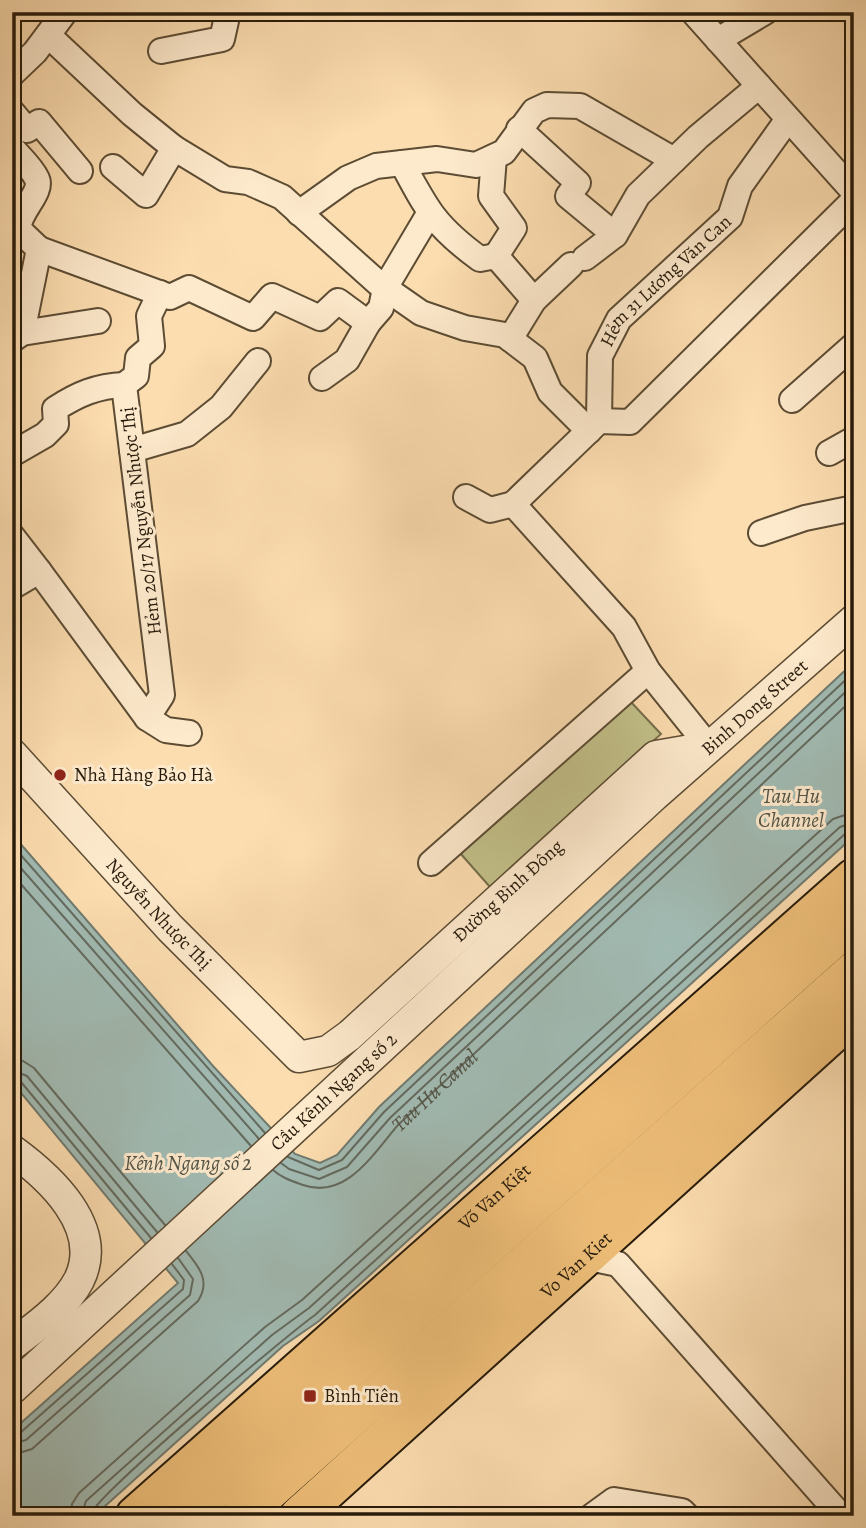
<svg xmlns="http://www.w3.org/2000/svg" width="866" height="1528" viewBox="0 0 866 1528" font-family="Alegreya,serif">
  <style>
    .green { fill: #c2c089; stroke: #746e4a; stroke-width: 2 }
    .water { fill: #a1bab2; stroke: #707a6f; stroke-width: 2 }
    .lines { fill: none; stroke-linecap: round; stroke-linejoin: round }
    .shore { stroke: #646a5e; stroke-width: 2 }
    .minor-casing { stroke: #5c4c34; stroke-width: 28 }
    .tertiary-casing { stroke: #5c4c34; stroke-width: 33 }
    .primary-casing { stroke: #271b0b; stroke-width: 42 }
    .trunk-casing { stroke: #271b0b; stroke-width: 42 }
    .minor { stroke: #fde9cc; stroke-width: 24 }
    .tertiary { stroke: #fde9cc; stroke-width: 30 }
    .primary { stroke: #eebe78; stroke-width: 38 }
    .trunk { stroke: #eebe78; stroke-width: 38 }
    .poi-dot { fill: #8f2418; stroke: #fde9cc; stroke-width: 2.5 }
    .labels { text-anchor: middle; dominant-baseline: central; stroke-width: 6; stroke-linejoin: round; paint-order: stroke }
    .street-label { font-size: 19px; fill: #271b0b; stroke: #fde9cc }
    .poi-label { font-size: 19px; fill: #271b0b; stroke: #fde9cc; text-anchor: start }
    .water-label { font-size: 21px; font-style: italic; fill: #525345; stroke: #fde9cc }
  </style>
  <rect width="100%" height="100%" fill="#fcddb0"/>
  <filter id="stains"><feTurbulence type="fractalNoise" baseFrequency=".00286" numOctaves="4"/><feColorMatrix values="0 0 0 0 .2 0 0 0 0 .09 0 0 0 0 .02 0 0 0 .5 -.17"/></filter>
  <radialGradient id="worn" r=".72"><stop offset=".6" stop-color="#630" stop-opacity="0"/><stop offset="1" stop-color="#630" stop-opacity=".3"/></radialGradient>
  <path class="green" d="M 630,701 L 661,734 L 490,887 L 460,853 Z"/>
  <path class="water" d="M 854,662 L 854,836 L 319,1321 L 283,1346 L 94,1516 L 12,1516 L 12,1431 L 178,1283 L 12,1082 L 12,834 L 213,1066 L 295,1154 L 320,1163 L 337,1155 L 379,1107 Z"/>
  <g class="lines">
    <g class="shore">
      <path d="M 12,845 L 265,1133"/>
      <path d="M 12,858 L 259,1139"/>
      <path d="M 12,874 L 251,1146"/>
      <path d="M 12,1059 L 23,1061 L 34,1068 L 165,1225"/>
      <path d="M 12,1070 L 27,1076 L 157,1232"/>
      <path d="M 12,1079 L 21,1082 L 151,1238"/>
      <path d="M 288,1157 L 319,1170 L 342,1160 L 384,1112 L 854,672"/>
      <path d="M 281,1163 L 289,1169 L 319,1179 L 347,1167 L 390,1118 L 854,684"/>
      <path id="s1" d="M 273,1170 C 282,1178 292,1181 303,1185 C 346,1200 373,1154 398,1125 L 854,698"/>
      <path d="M 12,1435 L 20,1433 L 183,1289 L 184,1280 L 172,1264"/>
      <path d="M 12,1444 L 26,1440 L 190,1295 L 193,1279 L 178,1258"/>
      <path d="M 12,1455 L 32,1449 L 198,1301 C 211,1281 199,1267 186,1251"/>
      <path d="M 70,1516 L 72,1504 L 79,1493 L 265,1327 L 302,1300 L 833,819 L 854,812"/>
      <path d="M 81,1516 L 86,1501 L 272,1335 L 309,1308 L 840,827 L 854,822"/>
      <path d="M 90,1516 C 91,1499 287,1335 315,1315 L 846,833 L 854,831"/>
    </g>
    <defs>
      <g id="minor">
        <path d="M 693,12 L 854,192"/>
        <path d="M 48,35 L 132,114 L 174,148 L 146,195 L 113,167"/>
        <path d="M 718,40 L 765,12"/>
        <path d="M 161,51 L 222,39 L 228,12"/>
        <path d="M 12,74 L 35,52 L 65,12"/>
        <path d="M 12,112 L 27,130 L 39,122 L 80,171"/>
        <path d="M 519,129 L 578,183 L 568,196 L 615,235"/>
        <path d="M 12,148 C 20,157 32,168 37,179 C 43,192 19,211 18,229 L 39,249"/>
        <path d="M 174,148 L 225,179 L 248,182 L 282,197 L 378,283 L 421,313 L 465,328 L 505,335 L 535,358 L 550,392 L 589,431"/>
        <path d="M 494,157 L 491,196 L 514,228 L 496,256"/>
        <path d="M 402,163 C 427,210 436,227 480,259 L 496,256 L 534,300"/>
        <path d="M 299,213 L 348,178 L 376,166 L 437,159 L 476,165 L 504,152 L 534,111 L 547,105 L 580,106 L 674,160"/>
        <path d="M 585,258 L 615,235 L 638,195 L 698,137 L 759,86"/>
        <path d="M 22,333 L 39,249 L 170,297 L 189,288 L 253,318 L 272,296 L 320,318 L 338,301 L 368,323 L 381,308 L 385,288 L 429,214"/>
        <path d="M 510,339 L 534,300 L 571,265"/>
        <path d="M 12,340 L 22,333 L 98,321"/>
        <path d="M 322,378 L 347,360 L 368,323"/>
        <path d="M 792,400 L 854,345"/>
        <path id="s2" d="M 599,421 L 600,356 L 619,319 L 730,217 L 740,186 L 788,119"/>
        <path d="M 599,421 L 630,422 L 854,200"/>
        <path d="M 132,450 L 187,434 L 221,407 L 258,361"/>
        <path d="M 829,453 L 854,439"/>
        <path d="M 12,454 L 45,435 L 56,424 L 55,409 C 78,394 97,386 124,385"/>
        <path d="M 466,497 L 490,510 L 513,504 L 599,421"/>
        <path d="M 513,504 L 624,627 L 648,671 L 709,747"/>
        <path d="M 761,533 L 805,518 L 854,508"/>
        <path d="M 12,536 L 39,571"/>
        <path d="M 12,587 L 39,571 L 147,718 L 166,730 L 189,733"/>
        <path d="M 147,718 L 162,695 L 124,385 L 136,376 L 138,358 L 152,346 L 149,316 L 160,293"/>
        <path d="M 431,863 L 648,671"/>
        <path d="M 584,1257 L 618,1264 L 841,1516"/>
        <path d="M 592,1516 L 614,1500 L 682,1511 L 687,1516"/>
      </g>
      <g id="tertiary">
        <path id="s3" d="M 12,754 L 170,928 L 299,1057 L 328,1051 L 350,1035 L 656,756 L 708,747"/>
        <path d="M 12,1150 C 49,1177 105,1227 79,1280 C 65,1307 35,1327 12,1345"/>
        <path id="s4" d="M 12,1389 L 655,795 L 854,620"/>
      </g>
      <g id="primary">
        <path id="s5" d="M 135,1516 L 854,878"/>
        <path id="s6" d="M 299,1516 L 854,1014"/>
      </g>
      <g id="trunk">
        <path d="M 185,1516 L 854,920"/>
        <path d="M 241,1516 L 854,971"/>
      </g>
    </defs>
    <use href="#minor" class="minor-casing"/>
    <use href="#tertiary" class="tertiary-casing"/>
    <use href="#primary" class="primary-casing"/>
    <use href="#trunk" class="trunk-casing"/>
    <use href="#minor" class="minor"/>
    <use href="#tertiary" class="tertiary"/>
    <use href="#primary" class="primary"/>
    <use href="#trunk" class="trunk"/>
  </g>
  <g class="poi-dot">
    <circle cx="60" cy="775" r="7"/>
    <rect x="303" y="1389" width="14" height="14" rx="3.5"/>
  </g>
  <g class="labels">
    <g class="street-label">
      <text stroke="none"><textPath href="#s2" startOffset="166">Hẻm 31 Lương Văn Can</textPath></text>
      <text transform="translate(141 521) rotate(-97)">Hẻm 20/17 Nguyễn Nhược Thị</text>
      <text stroke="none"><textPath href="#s4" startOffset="1008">Binh Dong Street</textPath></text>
      <text stroke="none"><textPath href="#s3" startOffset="688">Đường Bình Đông</textPath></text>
      <text stroke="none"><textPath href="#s3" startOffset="217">Nguyễn Nhược Thị</textPath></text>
      <text stroke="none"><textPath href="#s4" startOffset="438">Cầu Kênh Ngang số 2</textPath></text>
      <text stroke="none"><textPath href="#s5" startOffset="481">Võ Văn Kiệt</textPath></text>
      <text stroke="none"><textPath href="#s6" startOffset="374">Vo Van Kiet</textPath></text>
    </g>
    <g class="poi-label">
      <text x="74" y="775">Nhà Hàng Bảo Hà</text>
      <text x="324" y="1396">Bình Tiên</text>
    </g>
    <g class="water-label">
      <text x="791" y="796">Tau Hu<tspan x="791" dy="24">Channel</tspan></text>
      <text stroke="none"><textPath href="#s1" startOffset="205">Tau Hu Canal</textPath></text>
      <text x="188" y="1163">Kênh Ngang số 2</text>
    </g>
  </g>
  <rect width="866" height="1528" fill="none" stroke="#fcddb0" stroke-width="42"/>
  <rect x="14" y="14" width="838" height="1500" fill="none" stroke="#271b0b" stroke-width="3.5"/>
  <rect x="21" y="21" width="824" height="1486" fill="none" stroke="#271b0b" stroke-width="2"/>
  <rect width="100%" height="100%" filter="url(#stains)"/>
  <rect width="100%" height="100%" fill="url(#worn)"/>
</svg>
